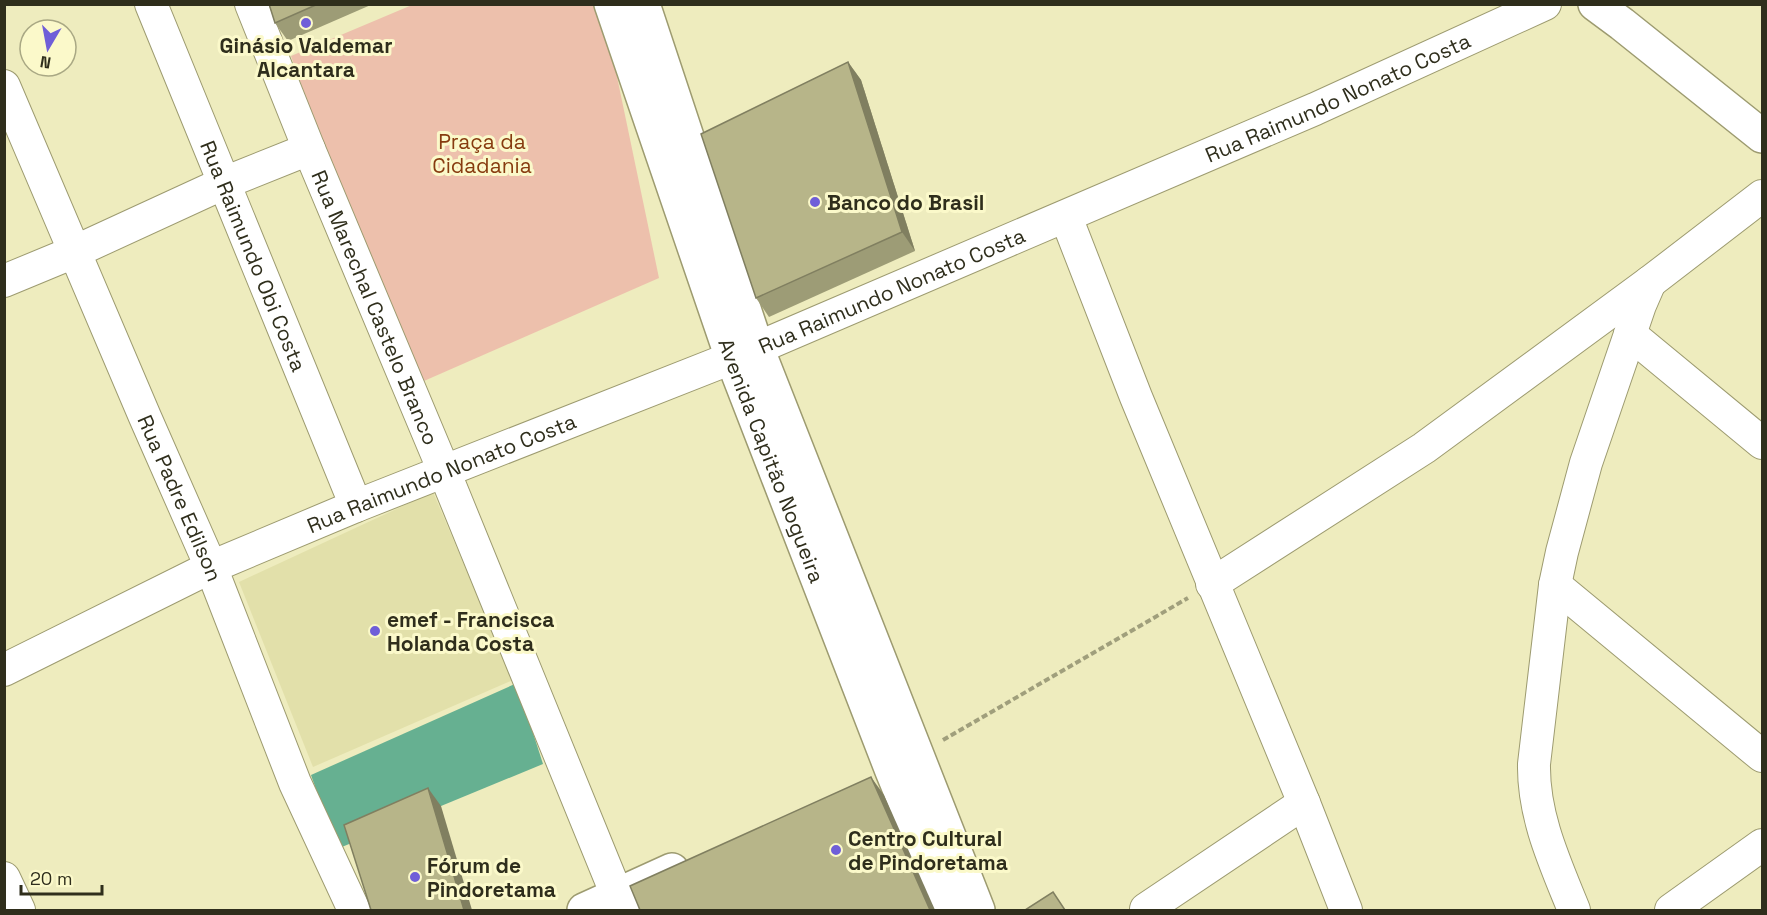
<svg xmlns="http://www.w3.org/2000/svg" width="1767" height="915" viewBox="0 0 1767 915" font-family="'Space Grotesk',sans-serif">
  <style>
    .built { fill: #e2e0aa }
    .green { fill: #edc0ac }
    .water { fill: #66b091 }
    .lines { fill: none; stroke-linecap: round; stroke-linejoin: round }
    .minor-casing { stroke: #9d9b70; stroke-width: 34 }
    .secondary-casing { stroke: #9d9b70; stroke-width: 36 }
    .trunk-casing { stroke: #9d9b70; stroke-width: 36 }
    .path { stroke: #a09f7c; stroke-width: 4; stroke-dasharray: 6 3; stroke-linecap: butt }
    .minor { stroke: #fff; stroke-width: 32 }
    .secondary { stroke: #fff; stroke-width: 33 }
    .trunk { stroke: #fff; stroke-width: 33 }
    .wall { fill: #9d9c76 }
    .shaded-wall { fill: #807f60 }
    .building { fill: #b7b589; stroke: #807f60; stroke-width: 1.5 }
    .poi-dot { fill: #6f5ed8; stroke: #fbf9ca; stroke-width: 2 }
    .labels { text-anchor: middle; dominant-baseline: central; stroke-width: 6; stroke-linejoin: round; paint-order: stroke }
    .poi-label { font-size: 21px; font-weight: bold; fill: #2f2e1c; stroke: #fbf9ca; text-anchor: start }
    .street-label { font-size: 21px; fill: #2f2e1c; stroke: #fbf9ca }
    .park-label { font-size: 21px; fill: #873b0f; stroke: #fbf9ca }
  </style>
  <rect width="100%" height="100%" fill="#eeecbe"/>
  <path class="built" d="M 433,492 L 513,680 L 313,767 L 239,582 Z"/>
  <path class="green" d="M 412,5 L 602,5 L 659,278 L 408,388 L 291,56 Z"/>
  <path class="water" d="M 517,683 L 543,764 L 337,849 L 311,775 Z"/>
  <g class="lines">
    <defs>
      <g id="minor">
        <path id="s1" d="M 151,4 L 356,506"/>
        <path id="s2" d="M 251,4 L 309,149 L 444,471 L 623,910"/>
        <path id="s3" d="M 4,86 L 145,417 L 211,567 L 295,783 L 354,910"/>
        <path d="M 1066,217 L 1136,397 L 1304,803 L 1346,910"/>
        <path d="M 4,281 L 74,252 L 224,183 L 309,149"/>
        <path d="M 1630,334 L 1762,443"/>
        <path d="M 1212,584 L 1424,448 L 1650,282 L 1762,196"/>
        <path d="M 1555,585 L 1762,756"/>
        <path id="s4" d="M 4,670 L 211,567 L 356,506 L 757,348 L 1315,109 L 1545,4"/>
        <path d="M 4,878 L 19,910"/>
        <path d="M 1146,909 L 1304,803"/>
        <path d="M 1574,910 C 1555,863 1533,816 1534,764 L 1555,585 L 1562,552 L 1586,463 L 1640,305 L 1650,282"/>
        <path d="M 1671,910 L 1762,845"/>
      </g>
      <g id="secondary">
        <path id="s5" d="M 611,4 L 732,358 L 892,771 L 949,910"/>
        <path d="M 643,4 L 757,348 L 978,910"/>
        <path d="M 584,910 L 672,870"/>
      </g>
      <path id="trunk" d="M 1595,4 L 1622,24 L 1762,136"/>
    </defs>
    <use href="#minor" class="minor-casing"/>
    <use href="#secondary" class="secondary-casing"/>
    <use href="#trunk" class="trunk-casing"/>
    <path class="path" d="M 943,740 L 1188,598"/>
    <use href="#minor" class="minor"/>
    <use href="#secondary" class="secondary"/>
    <use href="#trunk" class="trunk"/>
  </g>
  <g class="wall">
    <path d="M 269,4 L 373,4 L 288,41 L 275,23 Z"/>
    <path d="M 848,62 L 861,80 L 915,251 L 769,317 L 756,298 Z"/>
  </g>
  <g class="shaded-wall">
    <path d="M 848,62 L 861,80 L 915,251 L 902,232 Z"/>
    <path d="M 871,777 L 884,795 L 935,910 L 930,910 Z"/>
    <path d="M 428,788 L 441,806 L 472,910 L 464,910 Z"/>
  </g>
  <g class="building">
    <path d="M 269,4 L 318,4 L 275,23 Z"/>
    <path d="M 848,62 L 902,232 L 756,298 L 701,134 Z"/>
    <path d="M 871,777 L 930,910 L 640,910 L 630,886 Z"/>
    <path d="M 428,788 L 464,910 L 371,910 L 344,825 Z"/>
    <path d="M 1053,892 L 1065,910 L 1025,910 Z"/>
  </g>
  <g class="poi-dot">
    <circle cx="306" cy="23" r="6"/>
    <circle cx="815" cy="202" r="6"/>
    <circle cx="375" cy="631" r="6"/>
    <circle cx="836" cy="850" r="6"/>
    <circle cx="415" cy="877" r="6"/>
  </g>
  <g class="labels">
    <g class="poi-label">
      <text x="306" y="45" text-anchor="middle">Ginásio Valdemar<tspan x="306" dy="24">Alcantara</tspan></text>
      <text x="827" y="202">Banco do Brasil</text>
      <text x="387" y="619">emef - Francisca<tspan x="387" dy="24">Holanda Costa</tspan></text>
      <text x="848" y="838">Centro Cultural<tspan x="848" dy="24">de Pindoretama</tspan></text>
      <text x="427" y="865">Fórum de<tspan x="427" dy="24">Pindoretama</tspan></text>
    </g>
    <g class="street-label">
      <text stroke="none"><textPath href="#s4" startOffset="1452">Rua Raimundo Nonato Costa</textPath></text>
      <text stroke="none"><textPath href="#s1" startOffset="272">Rua Raimundo Obi Costa</textPath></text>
      <text stroke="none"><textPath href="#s4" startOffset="966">Rua Raimundo Nonato Costa</textPath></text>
      <text stroke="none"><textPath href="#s2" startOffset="328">Rua Marechal Castelo Branco</textPath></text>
      <text stroke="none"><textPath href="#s5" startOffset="484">Avenida Capitão Nogueira</textPath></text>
      <text stroke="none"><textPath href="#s4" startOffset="480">Rua Raimundo Nonato Costa</textPath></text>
      <text stroke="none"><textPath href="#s3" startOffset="448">Rua Padre Edilson</textPath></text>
    </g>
    <g class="park-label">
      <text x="482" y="141">Praça da<tspan x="482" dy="24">Cidadania</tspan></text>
    </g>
  </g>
  <rect width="1767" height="915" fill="none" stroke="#2f2e1c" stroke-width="12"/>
  <g transform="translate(48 48) rotate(190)"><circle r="28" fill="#fbf9ca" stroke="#a9a884" stroke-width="1.5"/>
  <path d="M0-4.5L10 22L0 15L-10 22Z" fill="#6f5ed8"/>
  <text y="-9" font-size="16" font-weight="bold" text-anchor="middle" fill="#2f2e1c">N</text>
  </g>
  <path d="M21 885v9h81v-9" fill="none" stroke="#2f2e1c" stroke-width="3"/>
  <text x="30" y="885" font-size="18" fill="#2f2e1c" stroke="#fbf9ca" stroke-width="4.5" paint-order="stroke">20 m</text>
</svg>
